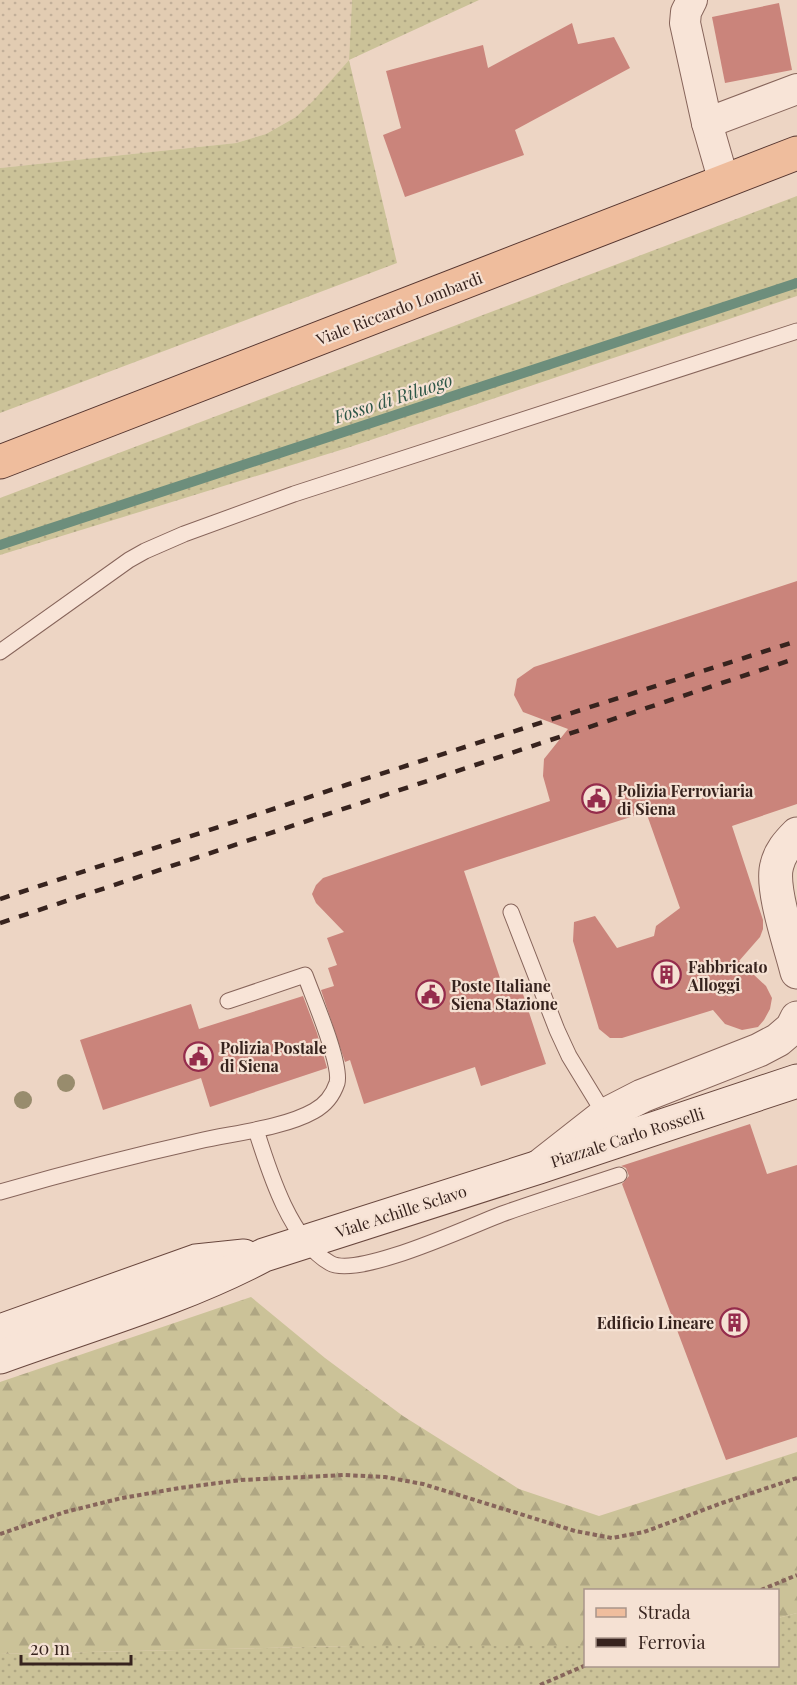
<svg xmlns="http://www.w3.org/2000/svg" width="797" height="1685" viewBox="0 0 797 1685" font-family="'Playfair Display',serif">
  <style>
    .farmland { fill: url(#farmland-dots) }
    .grass { fill: url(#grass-dots) }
    .forest { fill: url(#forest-firs) }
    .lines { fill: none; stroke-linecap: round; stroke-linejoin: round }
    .stream { stroke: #6d8e7c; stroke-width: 10 }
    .building { fill: #ca847b }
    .service-casing { stroke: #87655b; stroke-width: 17 }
    .minor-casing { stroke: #87655b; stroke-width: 32 }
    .tertiary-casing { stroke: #87655b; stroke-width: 35 }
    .secondary-casing { stroke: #69473e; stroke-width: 35 }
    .primary-casing { stroke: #55352f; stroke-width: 35 }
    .path { stroke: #87655b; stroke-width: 4; stroke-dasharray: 4.5 3; stroke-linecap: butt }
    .service { stroke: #f8e4d7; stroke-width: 15 }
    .minor { stroke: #f8e4d7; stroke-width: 30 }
    .tertiary { stroke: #f8e4d7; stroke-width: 33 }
    .secondary { stroke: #f8e4d7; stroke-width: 33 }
    .primary { stroke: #efbd9d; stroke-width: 33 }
    .rail { stroke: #37231e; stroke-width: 4.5; stroke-dasharray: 10 10; stroke-linecap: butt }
    .tree { fill: #988c6d }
    .labels { text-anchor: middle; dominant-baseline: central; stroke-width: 4.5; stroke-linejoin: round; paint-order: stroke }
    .street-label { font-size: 16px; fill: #37231e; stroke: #f5e1d3 }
    .poi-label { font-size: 16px; font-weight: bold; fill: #37231e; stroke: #f5e1d3; text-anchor: start }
    .water-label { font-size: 18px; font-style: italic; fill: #2e5748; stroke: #f5e1d3 }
  </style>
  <defs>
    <pattern id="farmland-dots" width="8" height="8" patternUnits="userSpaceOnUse" patternTransform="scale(1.5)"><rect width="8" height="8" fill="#e2ccb2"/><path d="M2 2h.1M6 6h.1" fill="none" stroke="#c2af99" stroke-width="1.8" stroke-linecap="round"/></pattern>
    <pattern id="grass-dots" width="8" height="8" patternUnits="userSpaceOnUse" patternTransform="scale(1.5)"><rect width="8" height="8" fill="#cbc298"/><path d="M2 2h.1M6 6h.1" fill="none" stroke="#afa683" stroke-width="1.8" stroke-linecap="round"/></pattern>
    <pattern id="forest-firs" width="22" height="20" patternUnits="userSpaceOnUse" patternTransform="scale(1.5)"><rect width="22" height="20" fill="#cbc298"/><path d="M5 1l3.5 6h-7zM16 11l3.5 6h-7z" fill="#afa683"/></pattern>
  </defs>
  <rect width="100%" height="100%" fill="#edd5c4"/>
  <path class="farmland" d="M 0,0 L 352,0 L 349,60 L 314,101 L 296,117 L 266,134 L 236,143 L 0,168 Z"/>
  <g class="grass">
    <path d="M 352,0 L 479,0 L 349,60 L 397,263 L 0,413 L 0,168 L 236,143 L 266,134 L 296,117 L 314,100 L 349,60 Z"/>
    <path d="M 797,196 L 797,296 L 347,448 L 0,555 L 0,498 Z"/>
    <path d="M 797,1613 L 797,1685 L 0,1685 L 0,1654 L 349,1646 L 585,1646 L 586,1666 L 778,1666 L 778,1618 Z"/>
  </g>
  <path class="forest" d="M 251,1297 L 325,1358 L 403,1416 L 519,1489 L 599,1516 L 797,1452 L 797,1613 L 778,1618 L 778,1590 L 586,1590 L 585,1646 L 349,1646 L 0,1654 L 0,1382 Z"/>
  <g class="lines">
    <path class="stream" d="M 0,545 L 797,283"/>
  </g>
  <g class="building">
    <path d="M 779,3 L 792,70 L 725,83 L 712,17 Z"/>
    <path d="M 572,23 L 578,44 L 614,37 L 630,68 L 515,130 L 524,155 L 405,197 L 383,135 L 401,128 L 386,71 L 483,45 L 488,68 Z"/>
    <path d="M 797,581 L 797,804 L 732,826 L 763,920 L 763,929 L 760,937 L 739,961 L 766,986 L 772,998 L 770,1009 L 764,1020 L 758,1027 L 742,1030 L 725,1024 L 713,1010 L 622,1038 L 610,1038 L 599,1029 L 573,941 L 574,922 L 595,916 L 617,948 L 654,936 L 656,926 L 680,908 L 646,812 L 464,871 L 504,990 L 520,985 L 546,1064 L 481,1086 L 475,1067 L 364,1104 L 350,1060 L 345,1062 L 321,990 L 334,986 L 328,968 L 337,965 L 327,938 L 344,932 L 316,903 L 312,894 L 316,885 L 323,878 L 550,801 L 543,776 L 544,759 L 568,729 L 523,712 L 514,695 L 517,679 L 534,667 Z"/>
    <path d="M 303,996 L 317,1033 L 327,1068 L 210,1107 L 201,1078 L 103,1110 L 80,1040 L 191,1004 L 199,1029 Z"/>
    <path d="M 750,1124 L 767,1174 L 797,1165 L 797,1437 L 726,1460 L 622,1184 L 629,1176 L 626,1168 L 621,1166 Z"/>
  </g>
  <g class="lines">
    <defs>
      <g id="service">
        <path d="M 0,652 L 129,560 L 145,551 L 184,534 L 294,494 L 797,331"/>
        <path d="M 511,912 L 557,1030 L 569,1056 L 605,1115"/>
        <path d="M 256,1130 C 269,1171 290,1240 330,1263 C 357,1279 470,1226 502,1214 C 541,1200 580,1188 619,1175"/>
        <path d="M 0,1192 C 66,1173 132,1156 199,1141 C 234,1133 284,1128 314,1111 C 325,1105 333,1095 337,1083 C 342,1064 313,997 305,975 L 228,1001"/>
      </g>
      <g id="minor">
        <path d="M 692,0 L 686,12 L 685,23 L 707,123 L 724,182"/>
        <path d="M 707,123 L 797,89"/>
      </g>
      <g id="tertiary">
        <path d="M 797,834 C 788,843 780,852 777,865 C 770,888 791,947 797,972"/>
        <path d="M 540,1166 L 605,1115 L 642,1096 L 759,1050 L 778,1040 L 792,1028 L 797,1018"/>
      </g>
      <g id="secondary">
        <path d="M 0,1331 L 196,1261 L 244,1256"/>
        <path d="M 0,1357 C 88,1325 181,1299 264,1255 L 539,1167 L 797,1081"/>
      </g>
      <path id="primary" d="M 0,462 L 797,153"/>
    </defs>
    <use href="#service" class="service-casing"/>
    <use href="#minor" class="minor-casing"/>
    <use href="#tertiary" class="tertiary-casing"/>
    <use href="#secondary" class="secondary-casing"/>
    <use href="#primary" class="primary-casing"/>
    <g class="path">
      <path d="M 0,1534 L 65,1512 L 122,1498 L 180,1488 L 241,1480 L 345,1475 L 385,1477 L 423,1484 L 575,1531 L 612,1538 L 644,1532 L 722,1503 L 797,1478"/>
      <path d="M 761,1590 L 797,1575"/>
      <path d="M 540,1685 L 586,1665"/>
    </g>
    <use href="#service" class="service"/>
    <use href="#minor" class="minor"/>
    <use href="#tertiary" class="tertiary"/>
    <use href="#secondary" class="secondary"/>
    <use href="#primary" class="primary"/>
    <g class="rail">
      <path d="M 0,899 L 346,785 L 797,641"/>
      <path d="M 0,923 L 797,658"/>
    </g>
  </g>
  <g class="tree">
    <circle cx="66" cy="1083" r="9"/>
    <circle cx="23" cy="1100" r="9"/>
  </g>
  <defs>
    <symbol id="civic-ring" viewBox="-11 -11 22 22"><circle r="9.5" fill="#f5e1d3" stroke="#952c4c" stroke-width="1.5"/><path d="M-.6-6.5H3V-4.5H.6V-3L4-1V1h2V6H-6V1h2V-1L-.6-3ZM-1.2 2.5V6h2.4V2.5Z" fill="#952c4c"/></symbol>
    <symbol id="building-ring" viewBox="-11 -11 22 22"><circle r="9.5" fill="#f5e1d3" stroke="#952c4c" stroke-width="1.5"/><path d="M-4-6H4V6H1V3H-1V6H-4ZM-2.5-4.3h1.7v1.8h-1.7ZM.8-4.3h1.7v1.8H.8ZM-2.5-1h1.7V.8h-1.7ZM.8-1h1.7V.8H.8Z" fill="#952c4c"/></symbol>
  </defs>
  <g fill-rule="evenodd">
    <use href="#civic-ring" x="580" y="782" width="33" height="33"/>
    <use href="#building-ring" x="650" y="958" width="33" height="33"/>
    <use href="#civic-ring" x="414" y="978" width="33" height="33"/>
    <use href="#civic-ring" x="182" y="1040" width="33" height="33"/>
    <use href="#building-ring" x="718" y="1306" width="33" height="33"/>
  </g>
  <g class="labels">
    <g class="street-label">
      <text transform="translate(399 308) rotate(-21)">Viale Riccardo Lombardi</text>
      <text transform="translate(627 1137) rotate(-18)">Piazzale Carlo Rosselli</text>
      <text transform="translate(401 1211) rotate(-18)">Viale Achille Sclavo</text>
    </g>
    <g class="poi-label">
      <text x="617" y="790">Polizia Ferroviaria<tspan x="617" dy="18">di Siena</tspan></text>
      <text x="688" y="966">Fabbricato<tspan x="688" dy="18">Alloggi</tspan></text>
      <text x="451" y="985">Poste Italiane<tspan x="451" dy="18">Siena Stazione</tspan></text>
      <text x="220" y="1047">Polizia Postale<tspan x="220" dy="18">di Siena</tspan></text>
      <text x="714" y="1322" text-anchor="end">Edificio Lineare</text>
    </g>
    <g class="water-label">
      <text transform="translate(393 398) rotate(-18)">Fosso di Riluogo</text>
    </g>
  </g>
  <rect x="584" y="1589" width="195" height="78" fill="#f5e1d3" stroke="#a9958b" stroke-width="1.5"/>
  <rect x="596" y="1608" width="30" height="9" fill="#efbd9d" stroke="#a9958b" stroke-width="1.5"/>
  <text x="638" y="1619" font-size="18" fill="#37231e">Strada</text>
  <rect x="596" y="1638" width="30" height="9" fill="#37231e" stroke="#a9958b" stroke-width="1.5"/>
  <text x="638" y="1649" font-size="18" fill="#37231e">Ferrovia</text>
  <path d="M21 1655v9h110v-9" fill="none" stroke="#37231e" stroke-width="3"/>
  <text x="30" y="1655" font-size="18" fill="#37231e" stroke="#f5e1d3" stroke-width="4.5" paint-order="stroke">20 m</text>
</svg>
